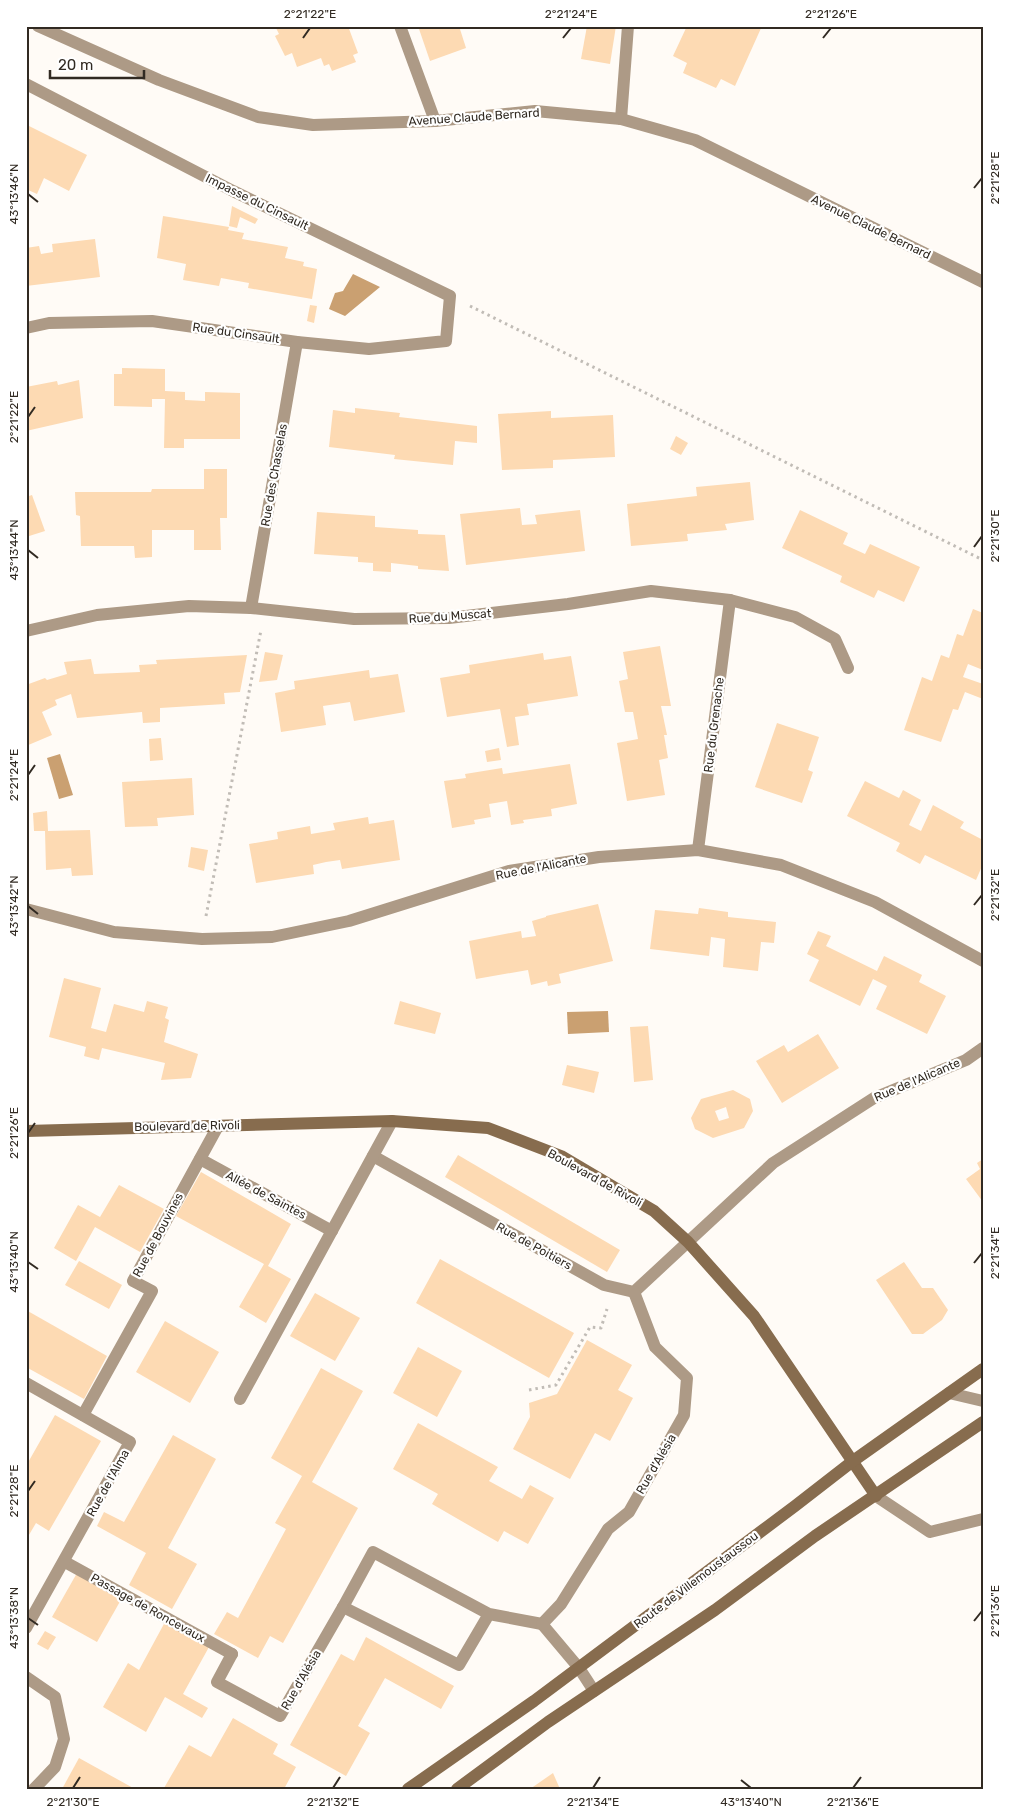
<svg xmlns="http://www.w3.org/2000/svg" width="1009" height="1815" viewBox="0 0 1009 1815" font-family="Rubik,sans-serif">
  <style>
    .water { fill: #caa071 }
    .building { fill: #fddab3; fill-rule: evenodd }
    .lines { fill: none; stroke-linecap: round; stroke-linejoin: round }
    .path { stroke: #c1bcb6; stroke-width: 3; stroke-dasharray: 2.5 4; stroke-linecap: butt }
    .lane { stroke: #ad9a86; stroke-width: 12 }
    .street { stroke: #ad9a86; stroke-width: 12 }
    .secondary { stroke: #876c4e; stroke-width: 12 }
    .ticks { fill: none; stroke: #312a22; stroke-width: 2 }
    .labels { text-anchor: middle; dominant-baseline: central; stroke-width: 4.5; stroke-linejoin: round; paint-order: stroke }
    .street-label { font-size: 12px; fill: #312a22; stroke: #fff }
    .neatline { fill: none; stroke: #312a22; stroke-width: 2 }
    .ticks-label { font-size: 12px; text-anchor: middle; fill: #312a22 }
  </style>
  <rect width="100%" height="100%" fill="#fffbf6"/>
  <g class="water">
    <path d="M 353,274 L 380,287 L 345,316 L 329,309 L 335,293 L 343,291 Z"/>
    <path d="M 60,754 L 73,795 L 59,799 L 47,758 Z"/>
    <path d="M 608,1011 L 609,1032 L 568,1034 L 567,1012 Z"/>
  </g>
  <g class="building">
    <path d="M 275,26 L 348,26 L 358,53 L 353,55 L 356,62 L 332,71 L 329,64 L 324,66 L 321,58 L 297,67 L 292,53 L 285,56 L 275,36 L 279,34 Z"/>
    <path d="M 418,26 L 459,26 L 466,48 L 430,61 Z"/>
    <path d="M 587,26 L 616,26 L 610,64 L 581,59 Z"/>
    <path d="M 687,26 L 762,26 L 735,86 L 721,79 L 716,88 L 683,73 L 687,63 L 673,56 Z"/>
    <path d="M 27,125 L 87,155 L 69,191 L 44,178 L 37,194 L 26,189 Z"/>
    <path d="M 232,206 L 258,219 L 255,224 L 240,217 L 237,228 L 229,226 Z"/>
    <path d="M 163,216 L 229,227 L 228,230 L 244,233 L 242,239 L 288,247 L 285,258 L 304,262 L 303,266 L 317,269 L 312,299 L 248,288 L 249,283 L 221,278 L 219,286 L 183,280 L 186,264 L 157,258 Z"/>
    <path d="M 95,239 L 100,277 L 26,286 L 26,248 L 39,246 L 41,254 L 53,252 L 52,244 Z"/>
    <path d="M 310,305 L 317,306 L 314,323 L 307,321 Z"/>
    <path d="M 122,368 L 165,369 L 165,391 L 185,392 L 185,400 L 205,401 L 205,392 L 240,393 L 240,439 L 184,439 L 184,448 L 164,448 L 165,399 L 152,399 L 152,407 L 114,406 L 114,374 L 122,374 Z"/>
    <path d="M 79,380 L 83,418 L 26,431 L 26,387 L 57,381 L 58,385 Z"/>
    <path d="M 355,408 L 400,413 L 399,417 L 477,426 L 477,443 L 455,441 L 453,465 L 394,459 L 395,455 L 329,447 L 333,410 L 355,413 Z"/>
    <path d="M 551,411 L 551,418 L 613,415 L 615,457 L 553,460 L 553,468 L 502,470 L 498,414 Z"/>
    <path d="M 676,436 L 688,443 L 681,455 L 670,449 Z"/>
    <path d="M 204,469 L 227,469 L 227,518 L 220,518 L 221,550 L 194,550 L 194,530 L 152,530 L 152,557 L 135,558 L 134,546 L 81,546 L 80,516 L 76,515 L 75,492 L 151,492 L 152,489 L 204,489 Z"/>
    <path d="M 750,482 L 754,520 L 725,524 L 727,530 L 687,534 L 688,541 L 631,546 L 627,504 L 697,496 L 696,487 Z"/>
    <path d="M 32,495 L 45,531 L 26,537 L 26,497 Z"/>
    <path d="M 520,508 L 522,525 L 537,524 L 535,515 L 580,510 L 585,551 L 466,565 L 460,514 Z"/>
    <path d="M 800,510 L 848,533 L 843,544 L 865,554 L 870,544 L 920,567 L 904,602 L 878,590 L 874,598 L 840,582 L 842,576 L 782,548 Z"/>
    <path d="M 317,512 L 375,516 L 375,527 L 418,530 L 418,534 L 445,535 L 449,571 L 418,569 L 418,566 L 391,563 L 391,572 L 373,571 L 373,563 L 358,562 L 358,557 L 314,554 Z"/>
    <path d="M 973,609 L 983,613 L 983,670 L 968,664 L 963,677 L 983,684 L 983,699 L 965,692 L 958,710 L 953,709 L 941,742 L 904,730 L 922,677 L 932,681 L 941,655 L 949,658 L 957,634 L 963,636 Z"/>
    <path d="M 660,646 L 671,706 L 661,706 L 667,735 L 664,735 L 668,758 L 659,760 L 665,795 L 627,801 L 617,743 L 638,739 L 633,712 L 625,712 L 619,681 L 628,679 L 623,652 Z"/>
    <path d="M 265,652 L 283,655 L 277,680 L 259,682 Z"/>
    <path d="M 543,653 L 544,660 L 571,656 L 578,696 L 527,704 L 529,715 L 515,717 L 519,745 L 507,747 L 500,709 L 447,717 L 440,678 L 470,673 L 469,665 Z"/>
    <path d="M 247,655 L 240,692 L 224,693 L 225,704 L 160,708 L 160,722 L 143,723 L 142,712 L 77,718 L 71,694 L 55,700 L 57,705 L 42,712 L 52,735 L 26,746 L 26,685 L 45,678 L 47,680 L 67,674 L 64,662 L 91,659 L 94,674 L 140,672 L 139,665 L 157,664 L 156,660 Z"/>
    <path d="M 369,670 L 370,678 L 398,674 L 405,712 L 354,721 L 350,702 L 323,706 L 326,725 L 281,732 L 275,693 L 295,689 L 294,681 Z"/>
    <path d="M 777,723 L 819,737 L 808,770 L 813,772 L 802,803 L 755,787 Z"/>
    <path d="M 161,738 L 163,760 L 150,761 L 149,739 Z"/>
    <path d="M 499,748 L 501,760 L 487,762 L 485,751 Z"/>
    <path d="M 570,764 L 577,804 L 551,809 L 552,816 L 523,820 L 524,823 L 511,825 L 507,801 L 489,804 L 491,817 L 474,820 L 475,824 L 452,828 L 444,781 L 466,778 L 465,774 L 502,768 L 503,774 Z"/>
    <path d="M 192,778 L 194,815 L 157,818 L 158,826 L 125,827 L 122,782 Z"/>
    <path d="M 865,781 L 899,798 L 903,790 L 921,800 L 909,825 L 921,831 L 933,805 L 964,822 L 960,828 L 983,840 L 983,864 L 976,880 L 925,855 L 920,864 L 896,851 L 900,843 L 847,816 Z"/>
    <path d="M 47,811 L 48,831 L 90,830 L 93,875 L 72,876 L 71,868 L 46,870 L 45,831 L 34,831 L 33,813 Z"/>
    <path d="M 368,817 L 369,824 L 394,820 L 400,860 L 342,869 L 340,860 L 326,862 L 313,865 L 314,874 L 256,883 L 249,844 L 278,839 L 277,832 L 310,826 L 311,834 L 335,830 L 333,823 Z"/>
    <path d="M 191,847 L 208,850 L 204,871 L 188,867 Z"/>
    <path d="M 598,904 L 613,961 L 559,974 L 561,983 L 548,986 L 547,981 L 531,985 L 528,970 L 476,979 L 469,941 L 521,931 L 522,938 L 536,936 L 532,921 L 546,917 L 546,916 Z"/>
    <path d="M 699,908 L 728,912 L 728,917 L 776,922 L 774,943 L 761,942 L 758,971 L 723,967 L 725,939 L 711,937 L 709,956 L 650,949 L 655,910 L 698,914 Z"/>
    <path d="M 818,931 L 831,936 L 826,946 L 877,971 L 884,956 L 922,975 L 919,982 L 946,996 L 927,1034 L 876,1009 L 887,986 L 873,979 L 860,1006 L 809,981 L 819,960 L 807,954 Z"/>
    <path d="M 64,978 L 101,988 L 91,1028 L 106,1032 L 114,1004 L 144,1012 L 147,1001 L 168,1007 L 165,1018 L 169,1020 L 164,1042 L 198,1054 L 191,1078 L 161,1080 L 165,1063 L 102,1048 L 99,1060 L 84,1056 L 86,1047 L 49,1037 Z"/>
    <path d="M 400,1001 L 441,1013 L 435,1034 L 394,1024 Z"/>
    <path d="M 648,1026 L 653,1080 L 634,1082 L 630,1027 Z"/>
    <path d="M 818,1034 L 839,1068 L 782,1103 L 756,1061 L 784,1045 L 788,1052 Z"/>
    <path d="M 567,1065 L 599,1072 L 594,1093 L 562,1085 Z"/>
    <path d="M 733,1090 L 750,1099 L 753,1111 L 744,1128 L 713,1138 L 695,1129 L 691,1118 L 701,1099 ZM 726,1107 L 729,1118 L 719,1121 L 715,1111 Z"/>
    <path d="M 458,1155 L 620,1250 L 607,1272 L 445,1177 Z"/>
    <path d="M 983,1159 L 983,1202 L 966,1179 L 980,1169 L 977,1163 Z"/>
    <path d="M 201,1172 L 291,1224 L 268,1266 L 291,1279 L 266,1323 L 239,1307 L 264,1264 L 176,1216 Z"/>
    <path d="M 119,1185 L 164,1209 L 140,1252 L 95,1227 L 76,1261 L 54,1248 L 78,1205 L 100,1217 Z"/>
    <path d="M 440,1259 L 574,1333 L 549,1378 L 416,1303 Z"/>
    <path d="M 79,1261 L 122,1285 L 109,1309 L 65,1285 Z"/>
    <path d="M 904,1262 L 922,1288 L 933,1288 L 948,1310 L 942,1320 L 923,1334 L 912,1334 L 876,1280 Z"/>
    <path d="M 315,1293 L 360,1318 L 335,1361 L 290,1336 Z"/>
    <path d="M 26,1310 L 107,1356 L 84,1399 L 26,1367 Z"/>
    <path d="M 165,1321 L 219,1352 L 190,1403 L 136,1372 Z"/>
    <path d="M 587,1340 L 632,1365 L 618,1390 L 633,1398 L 610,1441 L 595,1433 L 570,1479 L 513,1449 L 530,1417 L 529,1403 L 557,1394 Z"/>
    <path d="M 418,1347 L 462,1371 L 437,1417 L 393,1393 Z"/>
    <path d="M 321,1368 L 363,1391 L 312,1482 L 358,1508 L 283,1643 L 270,1636 L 258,1658 L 214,1634 L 227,1612 L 238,1618 L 286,1529 L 275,1523 L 302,1476 L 271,1458 Z"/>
    <path d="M 55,1415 L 101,1441 L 49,1531 L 36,1523 L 26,1540 L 26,1466 Z"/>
    <path d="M 418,1423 L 498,1467 L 489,1481 L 522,1499 L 530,1485 L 554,1498 L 528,1544 L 504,1531 L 498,1542 L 477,1530 L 432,1504 L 438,1494 L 393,1469 Z"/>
    <path d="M 173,1435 L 216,1459 L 168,1548 L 197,1564 L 172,1609 L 129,1585 L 146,1553 L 97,1526 L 104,1512 L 124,1522 Z"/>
    <path d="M 77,1573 L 122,1598 L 97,1642 L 52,1617 Z"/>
    <path d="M 165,1622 L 209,1647 L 183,1694 L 208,1708 L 202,1718 L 165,1697 L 146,1732 L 103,1707 L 128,1663 L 139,1670 Z"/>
    <path d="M 45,1631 L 56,1637 L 48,1650 L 37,1644 Z"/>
    <path d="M 366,1637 L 454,1686 L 441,1709 L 385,1678 L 358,1726 L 370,1733 L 346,1776 L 290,1745 L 341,1654 L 354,1661 Z"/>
    <path d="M 233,1718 L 278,1744 L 273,1754 L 296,1767 L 284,1789 L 164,1788 L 189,1745 L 211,1757 Z"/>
    <path d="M 79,1758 L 135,1789 L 62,1789 Z"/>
    <path d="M 553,1773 L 560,1789 L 530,1789 Z"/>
  </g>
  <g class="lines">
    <g class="path">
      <path d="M 470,306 L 983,560"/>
      <path d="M 206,916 L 261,630"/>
      <path d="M 529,1390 L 556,1385 L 590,1327 L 601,1328 L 607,1309"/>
    </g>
    <g class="lane">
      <path d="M 400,26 L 435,121"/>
      <path d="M 621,119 L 628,26"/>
      <path d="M 200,1159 L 332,1231"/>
      <path d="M 83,1415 L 152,1291 L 133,1281 L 218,1126"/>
      <path d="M 65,1562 L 232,1654"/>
    </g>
    <g class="street">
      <path d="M 38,26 L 159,80 L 258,117 L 313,125 L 435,121 L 535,111 L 621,119 L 695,140 L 983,282"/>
      <path d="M 26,84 L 233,191 L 450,296 L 446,341 L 369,349 L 297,342 L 152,321 L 49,323 L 26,328"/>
      <path d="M 251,608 L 297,342"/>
      <path d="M 26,631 L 97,615 L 189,606 L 251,608 L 354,619 L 449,618 L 568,604 L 651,591 L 730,600 L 795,617 L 835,639 L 848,668"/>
      <path d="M 698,850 L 730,600"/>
      <path d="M 26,909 L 114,932 L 202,939 L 272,937 L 349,921 L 509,871 L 599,857 L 698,850 L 781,865 L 875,902 L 983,961"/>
      <path d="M 373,1156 L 604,1285 L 634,1292 L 773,1163 L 874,1098 L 966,1060 L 983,1048"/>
      <path d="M 26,1383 L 130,1442 L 26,1628"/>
      <path d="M 949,1393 L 983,1401"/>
      <path d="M 240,1399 L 392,1121"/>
      <path d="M 876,1496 L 930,1532 L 983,1519"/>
      <path d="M 489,1614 L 459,1665 L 343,1607 L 373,1552 L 489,1614 L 542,1624 L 561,1604 L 608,1529 L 629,1512 L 684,1415 L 687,1378 L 655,1347 L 634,1292"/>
      <path d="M 542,1624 L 579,1668 L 594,1691"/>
      <path d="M 232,1654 L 217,1682 L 280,1716 L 343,1607"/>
      <path d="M 26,1677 L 55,1697 L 64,1739 L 55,1767 L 34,1789"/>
    </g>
    <g class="secondary">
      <path d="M 26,1131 L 392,1121 L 488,1128 L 561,1156 L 654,1211 L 688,1242 L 754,1316 L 876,1496"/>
      <path d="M 408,1789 L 534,1701 L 795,1506 L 853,1461 L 983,1369"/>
      <path d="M 457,1789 L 548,1722 L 715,1610 L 815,1536 L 983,1422"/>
    </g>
  </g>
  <path class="ticks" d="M 303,38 L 310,28M 563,38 L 571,28M 823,38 L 831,28M 974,188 L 982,178M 28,194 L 38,202M 28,417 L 35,407M 974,547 L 982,536M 28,550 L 38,558M 28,775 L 35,765M 974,905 L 982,895M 28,906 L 38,914M 28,1133 L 35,1123M 28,1262 L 38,1269M 974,1263 L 982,1253M 28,1491 L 35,1481M 28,1618 L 38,1625M 974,1621 L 982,1611M 741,1780 L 751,1788M 73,1788 L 80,1777M 333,1788 L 340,1777M 593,1788 L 600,1777M 853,1788 L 861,1777"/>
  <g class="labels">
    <g class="street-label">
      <text transform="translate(474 117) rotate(-4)">Avenue Claude Bernard</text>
      <text transform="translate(257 202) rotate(26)">Impasse du Cinsault</text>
      <text transform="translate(871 227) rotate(26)">Avenue Claude Bernard</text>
      <text transform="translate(236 333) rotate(8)">Rue du Cinsault</text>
      <text transform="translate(274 475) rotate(-80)">Rue des Chasselas</text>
      <text transform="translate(450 616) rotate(-4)">Rue du Muscat</text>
      <text transform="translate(714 725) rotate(-83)">Rue du Grenache</text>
      <text transform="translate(541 867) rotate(-11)">Rue de l'Alicante</text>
      <text transform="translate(917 1080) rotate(-23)">Rue de l'Alicante</text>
      <text transform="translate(187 1126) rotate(-1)">Boulevard de Rivoli</text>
      <text transform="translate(595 1178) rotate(29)">Boulevard de Rivoli</text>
      <text transform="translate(266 1195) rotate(28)">Allée de Saintes</text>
      <text transform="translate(158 1235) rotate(-62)">Rue de Bouvines</text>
      <text transform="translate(534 1246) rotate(29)">Rue de Poitiers</text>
      <text transform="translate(656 1464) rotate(-60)">Rue d'Alésia</text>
      <text transform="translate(108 1483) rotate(-61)">Rue de l'Alma</text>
      <text transform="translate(696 1580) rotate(-37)">Route de Villemoustaussou</text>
      <text transform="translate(148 1608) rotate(29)">Passage de Roncevaux</text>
      <text transform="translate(301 1680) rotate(-60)">Rue d'Alésia</text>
    </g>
  </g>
  <rect width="1009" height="1815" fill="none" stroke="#ffffff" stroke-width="55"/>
  <path d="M50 70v8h94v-8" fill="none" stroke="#312a22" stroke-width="2.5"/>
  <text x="58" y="70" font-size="15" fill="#312a22" stroke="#ffffff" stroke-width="4" paint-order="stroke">20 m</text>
  <rect x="28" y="28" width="954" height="1760" class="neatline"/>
  <g class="ticks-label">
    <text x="310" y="18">2°21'22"E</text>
    <text x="571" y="18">2°21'24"E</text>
    <text x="831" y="18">2°21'26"E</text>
    <text transform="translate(995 178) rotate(-90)" y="4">2°21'28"E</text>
    <text transform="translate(14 194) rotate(-90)" y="4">43°13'46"N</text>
    <text transform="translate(14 417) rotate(-90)" y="4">2°21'22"E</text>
    <text transform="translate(995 536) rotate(-90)" y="4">2°21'30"E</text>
    <text transform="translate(14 550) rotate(-90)" y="4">43°13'44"N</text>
    <text transform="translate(14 775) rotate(-90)" y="4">2°21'24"E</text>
    <text transform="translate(995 895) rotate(-90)" y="4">2°21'32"E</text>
    <text transform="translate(14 906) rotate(-90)" y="4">43°13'42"N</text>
    <text transform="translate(14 1133) rotate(-90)" y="4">2°21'26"E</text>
    <text transform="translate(995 1253) rotate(-90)" y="4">2°21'34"E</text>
    <text transform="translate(14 1262) rotate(-90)" y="4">43°13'40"N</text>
    <text transform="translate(14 1491) rotate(-90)" y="4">2°21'28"E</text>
    <text transform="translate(995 1611) rotate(-90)" y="4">2°21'36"E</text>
    <text transform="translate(14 1618) rotate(-90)" y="4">43°13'38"N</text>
    <text x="73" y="1806">2°21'30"E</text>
    <text x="333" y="1806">2°21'32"E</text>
    <text x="593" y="1806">2°21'34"E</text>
    <text x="751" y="1806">43°13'40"N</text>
    <text x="853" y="1806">2°21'36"E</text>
  </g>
</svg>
